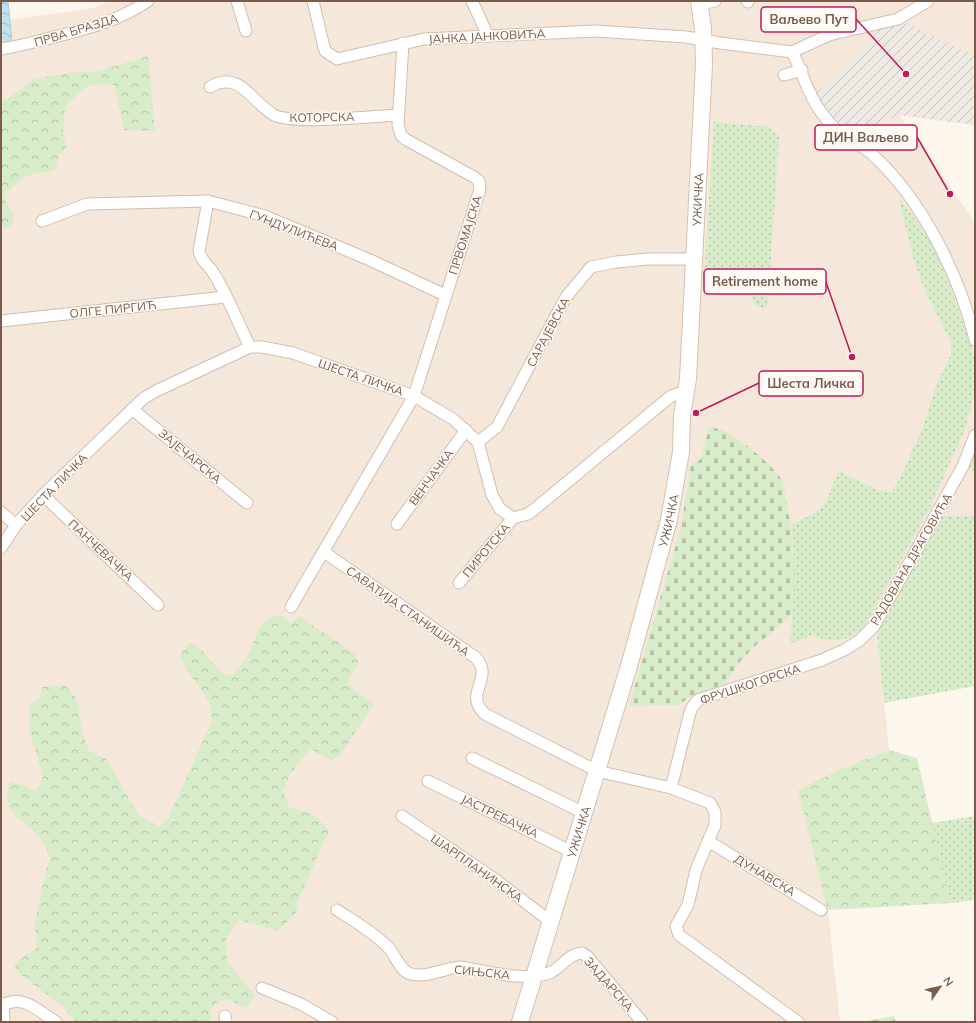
<svg xmlns="http://www.w3.org/2000/svg" width="976" height="1023" viewBox="0 0 976 1023" font-family="Mulish,sans-serif">
  <style>
    .residential { fill: #f5e8da }
    .industrial { fill: url(#industrial-furrows) }
    .grass { fill: url(#grass-dots) }
    .forest { fill: url(#forest-crowns) }
    .cemetery { fill: url(#cemetery-stones) }
    .water { fill: url(#water-waves); stroke: #a5d3da }
    .lines { fill: none; stroke-linecap: round; stroke-linejoin: round }
    .minor-casing { stroke: #d1beb0; stroke-width: 13 }
    .secondary-casing { stroke: #d6c0b0; stroke-width: 18 }
    .minor { stroke: #fff; stroke-width: 11 }
    .secondary { stroke: #fff; stroke-width: 16 }
    .labels { text-anchor: middle; dominant-baseline: central; stroke-width: 3; stroke-linejoin: round; paint-order: stroke }
    .street-label { font-size: 12px; fill: #7a5c4d; stroke: #fffaf3 }
    .leader { fill: none; stroke: #c2185b; stroke-width: 1.5 }
    .callout-dot { fill: #c2185b; stroke: #fffaf3; stroke-width: 1.5 }
    .callout { fill: #fffaf3; stroke: #c2185b; stroke-width: 1.5 }
    .callout-label { font-size: 13px; text-anchor: middle; font-weight: bold; fill: #7a5c4d }
  </style>
  <defs>
    <pattern id="industrial-furrows" width="10" height="10" patternUnits="userSpaceOnUse"><rect width="10" height="10" fill="#efe9e4"/><path d="M-1 1l2-2M0 10L10 0M9 11l2-2" fill="none" stroke="#c7c0bb"/></pattern>
    <pattern id="grass-dots" width="8" height="8" patternUnits="userSpaceOnUse"><rect width="8" height="8" fill="#d8ecc9"/><path d="M2 2h.1M6 6h.1" fill="none" stroke="#b4c2a5" stroke-width="1.8" stroke-linecap="round"/></pattern>
    <pattern id="forest-crowns" width="20" height="18" patternUnits="userSpaceOnUse"><rect width="20" height="18" fill="#d8ecc9"/><path d="M2 6a3 3 0 1 1 6 0M12 15a3 3 0 1 1 6 0" fill="none" stroke="#b4c2a5"/></pattern>
    <pattern id="cemetery-stones" width="16" height="16" patternUnits="userSpaceOnUse"><rect width="16" height="16" fill="#d8ecc9"/><path d="M2 7V4a2 2 0 0 1 4 0v3zM10 15v-3a2 2 0 0 1 4 0v3z" fill="#b4c2a5"/></pattern>
    <pattern id="water-waves" width="16" height="10" patternUnits="userSpaceOnUse"><rect width="16" height="10" fill="#bfe3e8"/><path d="M0 5q4-4 8 0t8 0" fill="none" stroke="#a0bbbe"/></pattern>
  </defs>
  <rect width="100%" height="100%" fill="#fdf6ec"/>
  <path class="residential" d="M 110,1 L 975,1 L 975,125 L 899,115 L 975,222 L 975,435 L 963,466 L 975,472 L 975,515 L 937,516 L 876,627 L 889,750 L 844,768 L 828,910 L 840,1022 L 1,1022 L 1,21 L 94,8 Z"/>
  <path class="industrial" d="M 898,19 L 975,56 L 975,125 L 899,115 L 847,137 L 808,93 L 819,91 L 867,45 L 886,22 Z"/>
  <g class="grass">
    <path d="M 714,122 L 770,127 L 779,136 L 768,304 L 764,308 L 754,305 L 750,288 L 744,283 L 704,281 Z"/>
    <path d="M 898,195 L 930,240 L 948,280 L 975,357 L 975,392 L 965,429 L 930,507 L 862,631 C 846,642 829,643 812,635 L 790,644 C 793,604 798,565 791,525 L 816,512 L 826,503 L 838,471 L 878,490 L 890,492 L 897,484 L 922,430 L 937,383 L 951,355 L 951,342 L 927,296 L 913,258 Z"/>
    <path d="M 975,435 L 975,472 L 963,466 Z"/>
    <path d="M 975,515 L 975,686 L 884,703 L 876,627 L 937,516 Z"/>
    <path d="M 975,816 L 975,900 L 951,903 L 932,823 Z"/>
  </g>
  <g class="forest">
    <path d="M 148,56 L 155,131 L 124,130 L 114,85 L 94,84 L 80,91 L 65,108 L 63,131 L 67,147 L 59,154 L 55,170 C 47,173 38,172 30,175 C 20,178 11,189 3,196 L 14,216 L 11,227 L 1,228 L 1,100 L 9,98 L 34,79 L 69,73 L 99,71 Z"/>
    <path d="M 274,615 L 286,618 L 291,624 L 299,616 L 356,654 L 358,663 L 347,684 L 374,704 L 339,756 L 330,760 L 311,749 L 290,774 L 283,791 L 289,807 C 307,811 318,816 329,831 L 299,898 L 296,913 L 278,931 L 239,920 L 226,938 L 227,961 L 255,996 L 246,1008 L 227,999 L 216,1003 L 209,1012 L 212,1022 L 76,1022 L 62,1006 L 21,975 L 15,966 L 20,959 L 37,948 L 35,923 L 43,883 L 50,857 C 48,851 45,845 41,840 C 24,816 0,819 10,781 L 37,791 L 43,778 L 29,728 L 29,704 L 39,699 L 43,687 L 65,685 L 77,699 L 82,731 L 89,751 L 106,759 L 139,816 L 159,827 L 169,816 L 212,721 L 209,702 L 186,668 L 180,655 L 189,643 L 198,646 L 223,674 L 232,676 L 246,659 L 262,623 Z"/>
    <path d="M 889,750 L 917,758 L 951,903 L 828,910 L 798,790 L 844,768 Z"/>
    <path d="M 894,1016 L 896,1022 L 861,1022 Z"/>
  </g>
  <path class="cemetery" d="M 709,427 C 714,428 721,429 727,432 C 744,442 773,465 783,482 C 791,526 799,570 792,615 L 754,647 L 739,663 L 726,683 L 688,698 L 679,705 L 629,706 L 681,527 L 691,465 L 701,459 Z"/>
  <path class="water" d="M 1,1 L 8,1 L 12,42 L 1,43 Z"/>
  <g class="lines">
    <defs>
      <g id="minor">
        <path d="M 237,1 L 246,31"/>
        <path d="M 313,1 L 325,51 L 337,59 L 424,39 L 596,31 L 686,37 L 720,43 L 792,52 L 829,35 L 898,19 L 928,1"/>
        <path d="M 472,1 L 488,36"/>
        <path d="M 747,1 L 748,2"/>
        <path d="M 700,4 L 715,1"/>
        <path d="M 1,49 C 20,46 39,41 58,36 C 90,28 120,20 148,1"/>
        <path d="M 792,52 C 803,72 807,94 821,112 C 826,119 832,126 839,132 C 851,141 866,147 876,158 C 923,202 960,277 975,340"/>
        <path d="M 784,75 L 802,70"/>
        <path d="M 210,87 C 240,69 252,103 274,115 C 293,125 373,116 399,115"/>
        <path d="M 208,201 L 199,251 C 202,264 209,264 214,274 C 228,296 238,323 250,347"/>
        <path d="M 42,221 L 87,204 L 208,201 L 265,216 L 370,260 L 445,295"/>
        <path d="M 1,321 L 225,297"/>
        <path d="M 132,409 L 247,503"/>
        <path d="M 478,442 L 497,427 L 566,297 L 591,267 L 616,262 L 648,259 L 693,259"/>
        <path d="M 43,495 L 158,605"/>
        <path d="M 1,512 L 16,525"/>
        <path d="M 397,524 L 466,430"/>
        <path d="M 1,548 L 16,525 L 43,495 L 144,398 L 158,390 L 250,347 L 262,347 L 293,353 L 414,396 L 453,419 L 478,442 L 492,495 L 500,509 L 513,518 L 528,514 L 536,508 L 671,396 L 687,391"/>
        <path d="M 324,552 L 475,657 C 496,678 462,693 485,714 L 597,771 L 671,788 L 710,803 L 715,812 L 715,825 L 696,870 L 688,905 L 676,926 L 679,935 L 798,1022"/>
        <path d="M 459,583 L 513,518"/>
        <path d="M 291,607 L 414,396 L 480,189 L 479,181 L 474,177 L 405,139 L 401,135 L 398,125 L 403,43"/>
        <path d="M 472,758 L 584,813"/>
        <path d="M 428,781 L 572,852"/>
        <path d="M 671,788 L 691,709 L 698,700 L 822,660 L 846,649 L 860,640 L 874,626 L 963,466 L 975,435"/>
        <path d="M 402,816 L 496,880 L 551,922"/>
        <path d="M 708,841 L 821,910"/>
        <path d="M 337,910 C 354,921 373,932 388,947 C 395,954 400,972 411,974 C 428,978 444,968 460,967 C 486,971 524,982 549,973 C 562,968 567,954 582,953 L 588,957 L 642,1022"/>
        <path d="M 262,988 L 301,1004 L 332,1022"/>
        <path d="M 1,1003 L 3,1005 C 24,994 38,1011 56,1022"/>
        <path d="M 3,1005 L 4,1022"/>
        <path d="M 225,1016 L 226,1022"/>
      </g>
      <g id="secondary">
        <path id="s1" d="M 520,1022 L 629,666 L 669,520 L 681,452 L 682,415 L 688,379 L 704,64 L 703,29 L 699,1"/>
      </g>
    </defs>
    <use href="#minor" class="minor-casing"/>
    <use href="#secondary" class="secondary-casing"/>
    <use href="#minor" class="minor"/>
    <use href="#secondary" class="secondary"/>
  </g>
  <g class="labels">
    <g class="street-label">
      <text transform="translate(76 30) rotate(-17)">ПРВА БРАЗДА</text>
      <text transform="translate(487 36) rotate(-3)">ЈАНКА ЈАНКОВИЋА</text>
      <text transform="translate(322 117) rotate(-1)">КОТОРСКА</text>
      <text stroke="none"><textPath href="#s1" startOffset="846">УЖИЧКА</textPath></text>
      <text transform="translate(294 230) rotate(21)">ГУНДУЛИЋЕВА</text>
      <text transform="translate(465 235) rotate(-72)">ПРВОМАЈСКА</text>
      <text transform="translate(113 309) rotate(-6)">ОЛГЕ ПИРГИЋ</text>
      <text transform="translate(548 332) rotate(-62)">САРАЈЕВСКА</text>
      <text transform="translate(361 377) rotate(19)">ШЕСТА ЛИЧКА</text>
      <text transform="translate(190 456) rotate(40)">ЗАЈЕЧАРСКА</text>
      <text transform="translate(431 477) rotate(-54)">ВЕНЧАЧКА</text>
      <text transform="translate(54 487) rotate(-46)">ШЕСТА ЛИЧКА</text>
      <text stroke="none"><textPath href="#s1" startOffset="523">УЖИЧКА</textPath></text>
      <text transform="translate(101 550) rotate(43)">ПАНЧЕВАЧКА</text>
      <text transform="translate(486 550) rotate(-50)">ПИРОТСКА</text>
      <text transform="translate(911 559) rotate(-60)">РАДОВАНА ДРАГОВИЋА</text>
      <text transform="translate(408 611) rotate(35)">САВАТИЈА СТАНИШИЋА</text>
      <text transform="translate(750 684) rotate(-18)">ФРУШКОГОРСКА</text>
      <text transform="translate(500 816) rotate(26)">ЈАСТРЕБАЧКА</text>
      <text stroke="none"><textPath href="#s1" startOffset="199">УЖИЧКА</textPath></text>
      <text transform="translate(477 868) rotate(35)">ШАРПЛАНИНСКА</text>
      <text transform="translate(765 875) rotate(31)">ДУНАВСКА</text>
      <text transform="translate(482 972) rotate(6)">СИЊСКА</text>
      <text transform="translate(609 984) rotate(49)">ЗАДАРСКА</text>
    </g>
  </g>
  <path class="leader" d="M906 74L856 19M950 194L917 137M852 357L826 282M696 413L759 383"/>
  <g class="callout-dot">
    <circle cx="906" cy="74" r="4"/>
    <circle cx="950" cy="194" r="4"/>
    <circle cx="852" cy="357" r="4"/>
    <circle cx="696" cy="413" r="4"/>
  </g>
  <g class="callout">
    <rect x="761" y="7" width="95" height="25" rx="4"/>
    <rect x="815" y="125" width="102" height="25" rx="4"/>
    <rect x="704" y="269" width="122" height="25" rx="4"/>
    <rect x="759" y="371" width="104" height="25" rx="4"/>
  </g>
  <g class="callout-label">
    <text x="809" y="24">Ваљево Пут</text>
    <text x="866" y="142">ДИН Ваљево</text>
    <text x="765" y="286">Retirement home</text>
    <text x="811" y="388">Шеста Личка</text>
  </g>
  <rect width="976" height="1023" fill="none" stroke="#7a5c4d" stroke-width="4"/>
  <g transform="translate(940 987) rotate(56)" stroke="#fffaf3" stroke-width="3" paint-order="stroke">
  <path d="M0-3L7 15L0 10L-7 15Z" fill="#7a5c4d"/>
  <text y="-6" font-size="11" font-weight="bold" text-anchor="middle" fill="#7a5c4d">N</text>
  </g>
</svg>
